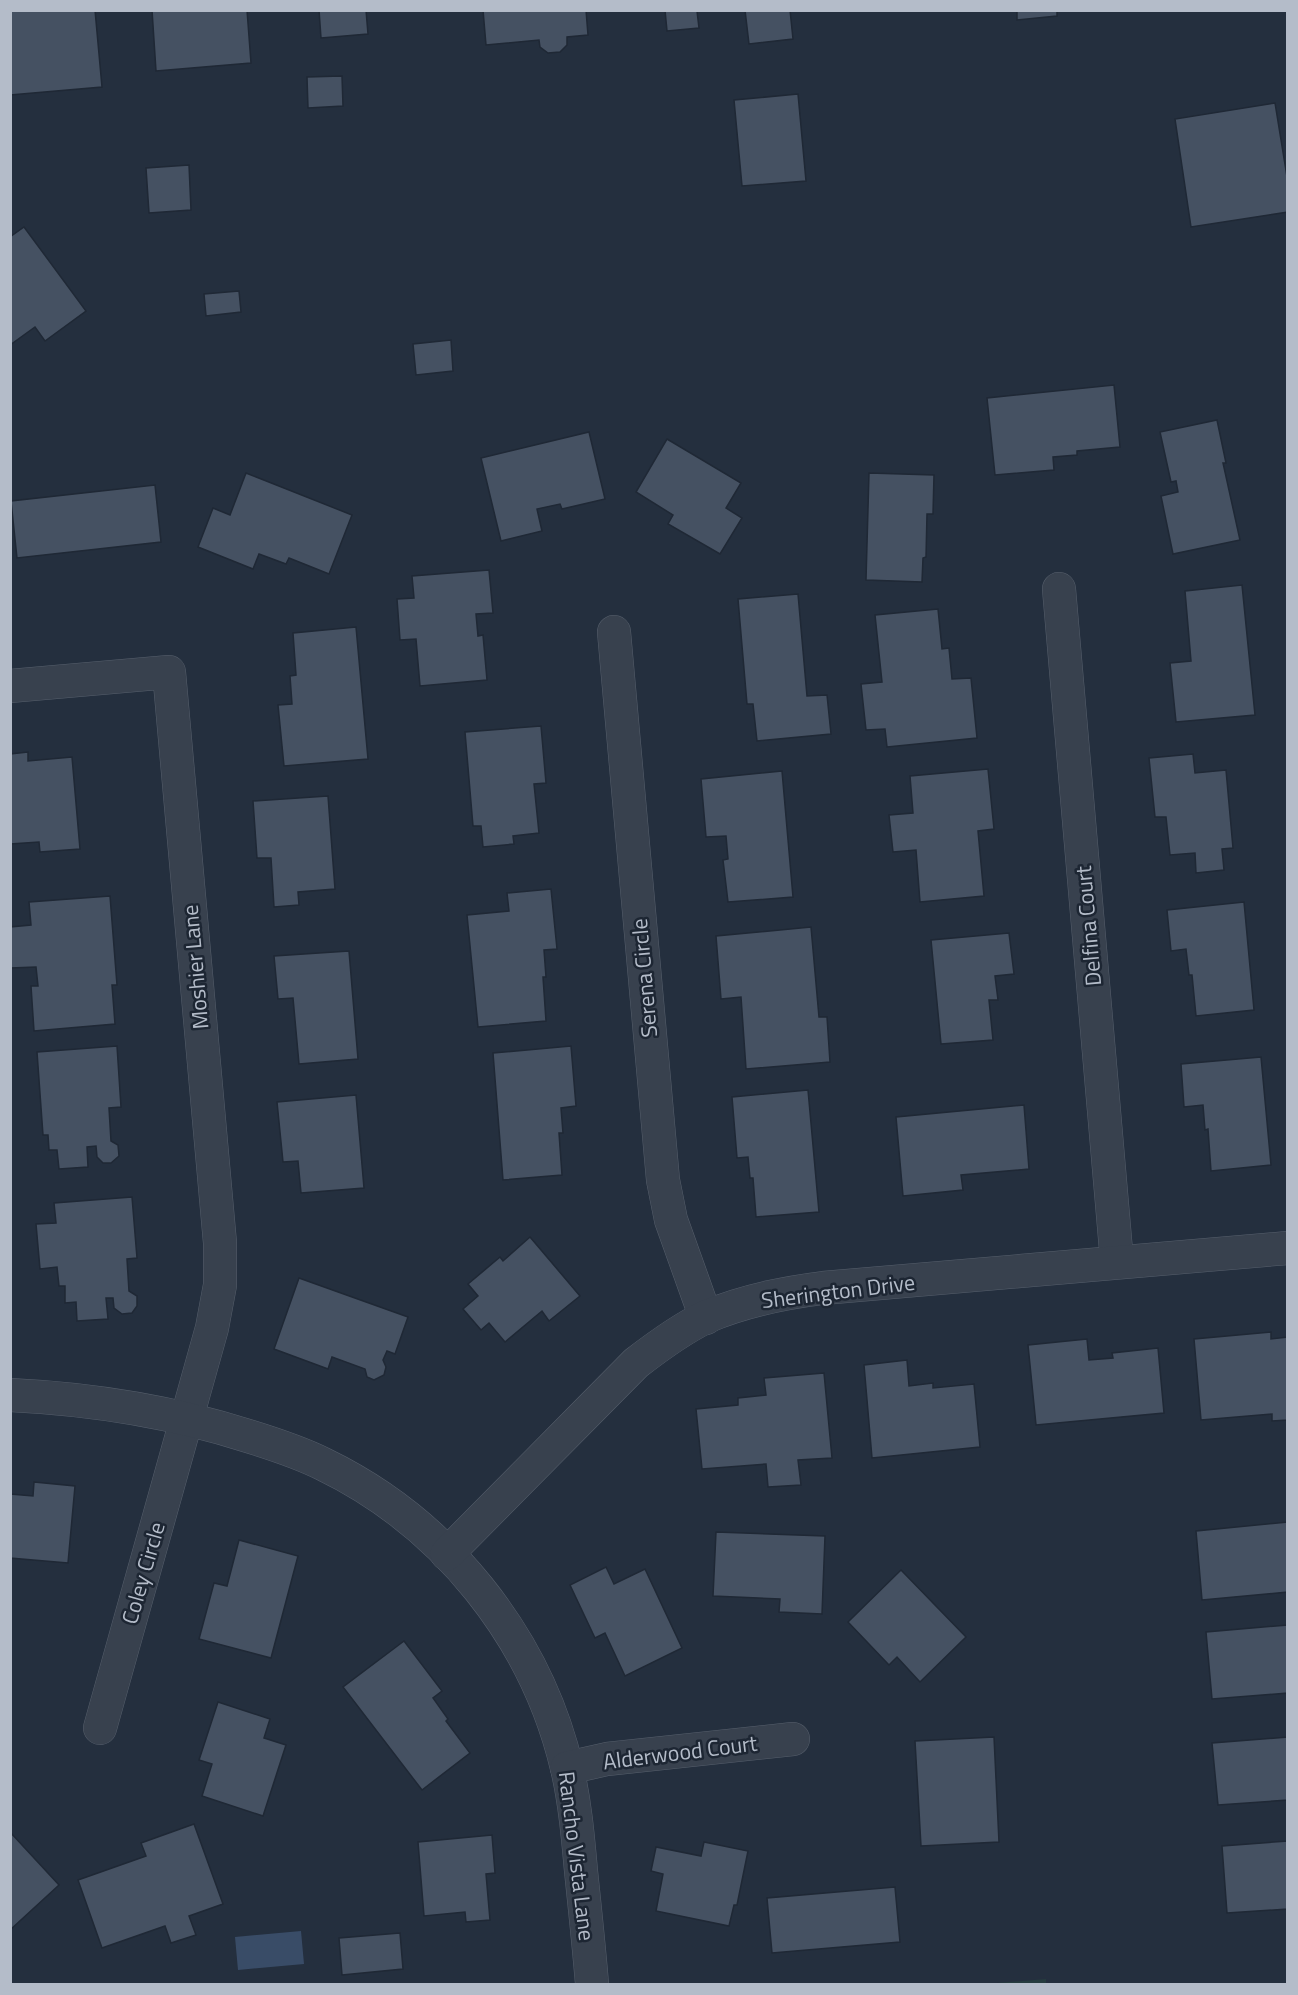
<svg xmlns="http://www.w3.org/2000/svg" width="1298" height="1995" viewBox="0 0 1298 1995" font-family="'Titillium Web',sans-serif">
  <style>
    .green { fill: #263c3f }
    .water { fill: #394c67 }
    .building { fill: #455162; stroke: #1f2835; stroke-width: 1.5 }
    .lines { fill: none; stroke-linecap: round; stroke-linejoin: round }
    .minor-casing { stroke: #565f6c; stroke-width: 34 }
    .minor { stroke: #38414e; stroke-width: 33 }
    .labels { text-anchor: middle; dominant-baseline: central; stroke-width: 5; stroke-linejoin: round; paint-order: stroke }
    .street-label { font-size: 22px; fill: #b4bcc9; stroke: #1d2633 }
  </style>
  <rect width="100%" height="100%" fill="#242f3e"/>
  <path class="green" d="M 1046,1979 L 1046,1984 L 986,1984 Z"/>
  <path class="water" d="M 301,1931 L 304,1964 L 238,1970 L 235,1937 Z"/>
  <g class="building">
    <path d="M 10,10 L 95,10 L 102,87 L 10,95 Z"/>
    <path d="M 152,10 L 247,10 L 251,63 L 156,71 Z"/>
    <path d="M 319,10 L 366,10 L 368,34 L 321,38 Z"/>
    <path d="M 483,10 L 586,10 L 588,35 L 567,37 L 567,45 L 560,52 L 548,53 L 540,47 L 539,40 L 486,45 Z"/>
    <path d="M 665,10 L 706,10 L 697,11 L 699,28 L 667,31 Z"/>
    <path d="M 745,10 L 790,10 L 793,39 L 749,44 Z"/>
    <path d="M 1017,10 L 1057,10 L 1057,16 L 1017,20 Z"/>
    <path d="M 342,76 L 343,106 L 308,108 L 307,77 Z"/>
    <path d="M 798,94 L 806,181 L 742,186 L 734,100 Z"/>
    <path d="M 1275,103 L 1288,183 L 1288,212 L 1191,227 L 1175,119 Z"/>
    <path d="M 189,165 L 191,210 L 149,213 L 146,168 Z"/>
    <path d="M 24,227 L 86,311 L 45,341 L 35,327 L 10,345 L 10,237 Z"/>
    <path d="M 239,291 L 241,312 L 206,316 L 204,294 Z"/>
    <path d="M 451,340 L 453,371 L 416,375 L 413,344 Z"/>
    <path d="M 1114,385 L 1120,447 L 1077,451 L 1077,455 L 1053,457 L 1054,470 L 995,475 L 987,398 Z"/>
    <path d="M 1217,420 L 1226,463 L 1223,463 L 1240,540 L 1173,554 L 1161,496 L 1178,492 L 1176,481 L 1171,482 L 1160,432 Z"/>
    <path d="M 589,432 L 605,499 L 562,509 L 560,504 L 537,509 L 542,531 L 501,541 L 481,458 Z"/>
    <path d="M 667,439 L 741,483 L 726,508 L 742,518 L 720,554 L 668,524 L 673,515 L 636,492 Z"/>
    <path d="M 246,473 L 352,515 L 329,574 L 289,558 L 286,564 L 259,554 L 253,569 L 198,547 L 213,508 L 230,515 Z"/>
    <path d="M 869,473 L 934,475 L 933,514 L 927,514 L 926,557 L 923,558 L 922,582 L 866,580 Z"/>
    <path d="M 155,485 L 161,542 L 17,558 L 11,501 Z"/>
    <path d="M 489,570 L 493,613 L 476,614 L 478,636 L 483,635 L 487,680 L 420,686 L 416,639 L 400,640 L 397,599 L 414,598 L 412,576 Z"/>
    <path d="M 1242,585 L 1255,715 L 1176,722 L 1170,663 L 1191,661 L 1185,591 Z"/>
    <path d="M 798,594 L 807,696 L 827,695 L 831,734 L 757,741 L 753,704 L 747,704 L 738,599 Z"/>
    <path d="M 938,609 L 942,649 L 949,648 L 952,679 L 971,678 L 977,738 L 887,747 L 885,729 L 866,730 L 861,684 L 882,682 L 875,615 Z"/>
    <path d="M 356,627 L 368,759 L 284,766 L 278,705 L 292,704 L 290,676 L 296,675 L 293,633 Z"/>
    <path d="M 541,726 L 546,783 L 534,784 L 539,833 L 513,836 L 514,844 L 483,847 L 481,826 L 473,826 L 465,732 Z"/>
    <path d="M 28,752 L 28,761 L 72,757 L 80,849 L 40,852 L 39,842 L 10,844 L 10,754 Z"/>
    <path d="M 1193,754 L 1195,773 L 1226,770 L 1233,848 L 1222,849 L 1224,870 L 1196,873 L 1195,853 L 1170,855 L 1166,817 L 1155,817 L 1149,758 Z"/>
    <path d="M 988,769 L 994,829 L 978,831 L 984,896 L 920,902 L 916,850 L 893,852 L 889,815 L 913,813 L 910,776 Z"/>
    <path d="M 782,771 L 793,897 L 728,902 L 723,860 L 728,859 L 726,836 L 706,837 L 701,779 Z"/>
    <path d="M 328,796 L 335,889 L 298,892 L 299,905 L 274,907 L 271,858 L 257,858 L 253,801 Z"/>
    <path d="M 551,889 L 557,949 L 544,950 L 546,977 L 543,977 L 546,1021 L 478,1027 L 467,915 L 509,911 L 507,893 Z"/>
    <path d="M 110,896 L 117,985 L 112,985 L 115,1024 L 34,1031 L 31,986 L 38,986 L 36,967 L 10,968 L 10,927 L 31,925 L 29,902 Z"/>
    <path d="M 1244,902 L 1254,1010 L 1196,1016 L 1192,975 L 1189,975 L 1186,949 L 1171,951 L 1167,910 Z"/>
    <path d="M 811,927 L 819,1017 L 827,1017 L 830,1062 L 746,1069 L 741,997 L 721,999 L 716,936 Z"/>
    <path d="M 1009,933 L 1014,974 L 995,976 L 998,1000 L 989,1000 L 993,1040 L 941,1044 L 931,940 Z"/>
    <path d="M 349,951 L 358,1059 L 299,1064 L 293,998 L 278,999 L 274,956 Z"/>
    <path d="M 117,1046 L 121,1107 L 109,1108 L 111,1141 L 118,1145 L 119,1156 L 111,1163 L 103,1163 L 97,1157 L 96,1146 L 87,1147 L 88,1167 L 59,1169 L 57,1150 L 49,1150 L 48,1135 L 43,1135 L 37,1052 Z"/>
    <path d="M 571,1046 L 576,1106 L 561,1108 L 563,1133 L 559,1133 L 562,1175 L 503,1180 L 493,1053 Z"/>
    <path d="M 1261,1057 L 1271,1165 L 1211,1171 L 1208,1129 L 1205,1130 L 1203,1105 L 1184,1107 L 1181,1064 Z"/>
    <path d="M 808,1090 L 819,1212 L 756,1217 L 753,1178 L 750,1178 L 748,1157 L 737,1158 L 732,1097 Z"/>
    <path d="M 356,1095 L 364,1188 L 301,1193 L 298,1161 L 283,1162 L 277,1102 Z"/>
    <path d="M 1024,1105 L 1029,1169 L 961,1175 L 963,1190 L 903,1196 L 896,1117 Z"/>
    <path d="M 132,1197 L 137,1258 L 127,1259 L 129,1291 L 137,1296 L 137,1306 L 132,1313 L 122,1314 L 114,1308 L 113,1298 L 106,1298 L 108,1319 L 77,1321 L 76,1302 L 65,1303 L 65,1286 L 59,1286 L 57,1267 L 40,1269 L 36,1224 L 56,1223 L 54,1203 Z"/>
    <path d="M 530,1237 L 580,1296 L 549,1321 L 542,1311 L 505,1342 L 489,1323 L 481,1330 L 463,1309 L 478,1296 L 468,1284 L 500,1257 L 503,1261 Z"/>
    <path d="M 299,1278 L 408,1317 L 395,1354 L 387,1351 L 383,1360 L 386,1367 L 384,1375 L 374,1380 L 367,1377 L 365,1369 L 332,1357 L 328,1369 L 274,1349 Z"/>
    <path d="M 1271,1332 L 1271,1339 L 1288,1337 L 1288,1420 L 1272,1421 L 1272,1414 L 1201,1420 L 1194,1339 Z"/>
    <path d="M 1087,1339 L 1089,1360 L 1113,1358 L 1112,1353 L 1158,1348 L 1164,1413 L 1036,1425 L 1028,1345 Z"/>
    <path d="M 907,1360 L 909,1386 L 933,1383 L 933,1388 L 974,1384 L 980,1447 L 872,1458 L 864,1365 Z"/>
    <path d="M 824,1373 L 832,1458 L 798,1460 L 801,1485 L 768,1487 L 766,1464 L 702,1469 L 696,1409 L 738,1405 L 738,1398 L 766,1395 L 764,1378 Z"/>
    <path d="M 34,1482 L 75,1486 L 68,1563 L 10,1558 L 10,1494 L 33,1496 Z"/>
    <path d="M 1288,1522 L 1288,1592 L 1202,1600 L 1196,1531 Z"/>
    <path d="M 716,1532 L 825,1536 L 822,1614 L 779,1612 L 780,1599 L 713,1596 Z"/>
    <path d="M 239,1540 L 298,1556 L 271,1658 L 199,1639 L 214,1583 L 227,1586 Z"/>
    <path d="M 606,1567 L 614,1584 L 645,1569 L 682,1648 L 625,1676 L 605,1633 L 595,1638 L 570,1585 Z"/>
    <path d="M 901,1570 L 966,1637 L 920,1682 L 897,1657 L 889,1665 L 848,1622 Z"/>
    <path d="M 1288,1625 L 1288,1693 L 1212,1699 L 1206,1632 Z"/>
    <path d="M 404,1641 L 442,1691 L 433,1698 L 448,1719 L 446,1721 L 470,1753 L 422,1790 L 343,1687 Z"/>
    <path d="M 218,1702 L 270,1719 L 264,1738 L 286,1745 L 263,1816 L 202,1796 L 212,1764 L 199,1760 Z"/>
    <path d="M 994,1737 L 999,1842 L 921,1846 L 915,1741 Z"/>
    <path d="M 1288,1737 L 1288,1800 L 1218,1805 L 1212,1743 Z"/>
    <path d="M 194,1824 L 223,1904 L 189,1916 L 196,1935 L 171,1943 L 165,1926 L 102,1948 L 78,1880 L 146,1856 L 141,1843 Z"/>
    <path d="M 10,1832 L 59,1885 L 10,1930 Z"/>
    <path d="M 492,1835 L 495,1873 L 486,1874 L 490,1920 L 466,1922 L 465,1912 L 424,1916 L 418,1842 Z"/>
    <path d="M 1288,1841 L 1288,1909 L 1227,1913 L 1222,1846 Z"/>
    <path d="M 704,1842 L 748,1851 L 737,1905 L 734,1905 L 729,1926 L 656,1911 L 663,1874 L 651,1871 L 656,1847 L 701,1856 Z"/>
    <path d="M 895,1887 L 900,1942 L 772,1953 L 767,1898 Z"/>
    <path d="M 400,1933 L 403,1969 L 342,1975 L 339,1938 Z"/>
  </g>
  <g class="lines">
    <defs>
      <g id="minor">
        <path d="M 1059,589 L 1117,1262"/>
        <path d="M 614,632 L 663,1180 L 671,1220 L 706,1318"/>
        <path d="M 10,686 L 169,672 L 220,1243 L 220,1285 L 212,1328 L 100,1728"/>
        <path d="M 10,1395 C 92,1399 170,1411 248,1436 C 274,1444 299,1452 323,1464 C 445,1523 536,1637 567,1768 C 575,1802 578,1837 581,1871 C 585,1909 589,1947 592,1984"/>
        <path d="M 447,1554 L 636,1363 C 658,1346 681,1329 706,1317 C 743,1301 783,1293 823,1288 L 1288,1248"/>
        <path d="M 567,1768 L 607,1759 L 793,1739"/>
      </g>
    </defs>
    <use href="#minor" class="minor-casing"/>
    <use href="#minor" class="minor"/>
  </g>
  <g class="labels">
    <g class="street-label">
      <text transform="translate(1088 926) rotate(-95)">Delfina Court</text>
      <text transform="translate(195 967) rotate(-95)">Moshier Lane</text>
      <text transform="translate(644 978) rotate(-95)">Serena Circle</text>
      <text transform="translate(838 1291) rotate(-7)">Sherington Drive</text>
      <text transform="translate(143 1573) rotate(-74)">Coley Circle</text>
      <text transform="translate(680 1752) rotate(-7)">Alderwood Court</text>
      <text transform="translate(577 1856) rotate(83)">Rancho Vista Lane</text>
    </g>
  </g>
  <rect width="1298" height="1995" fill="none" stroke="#b4bcc9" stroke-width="24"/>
</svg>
